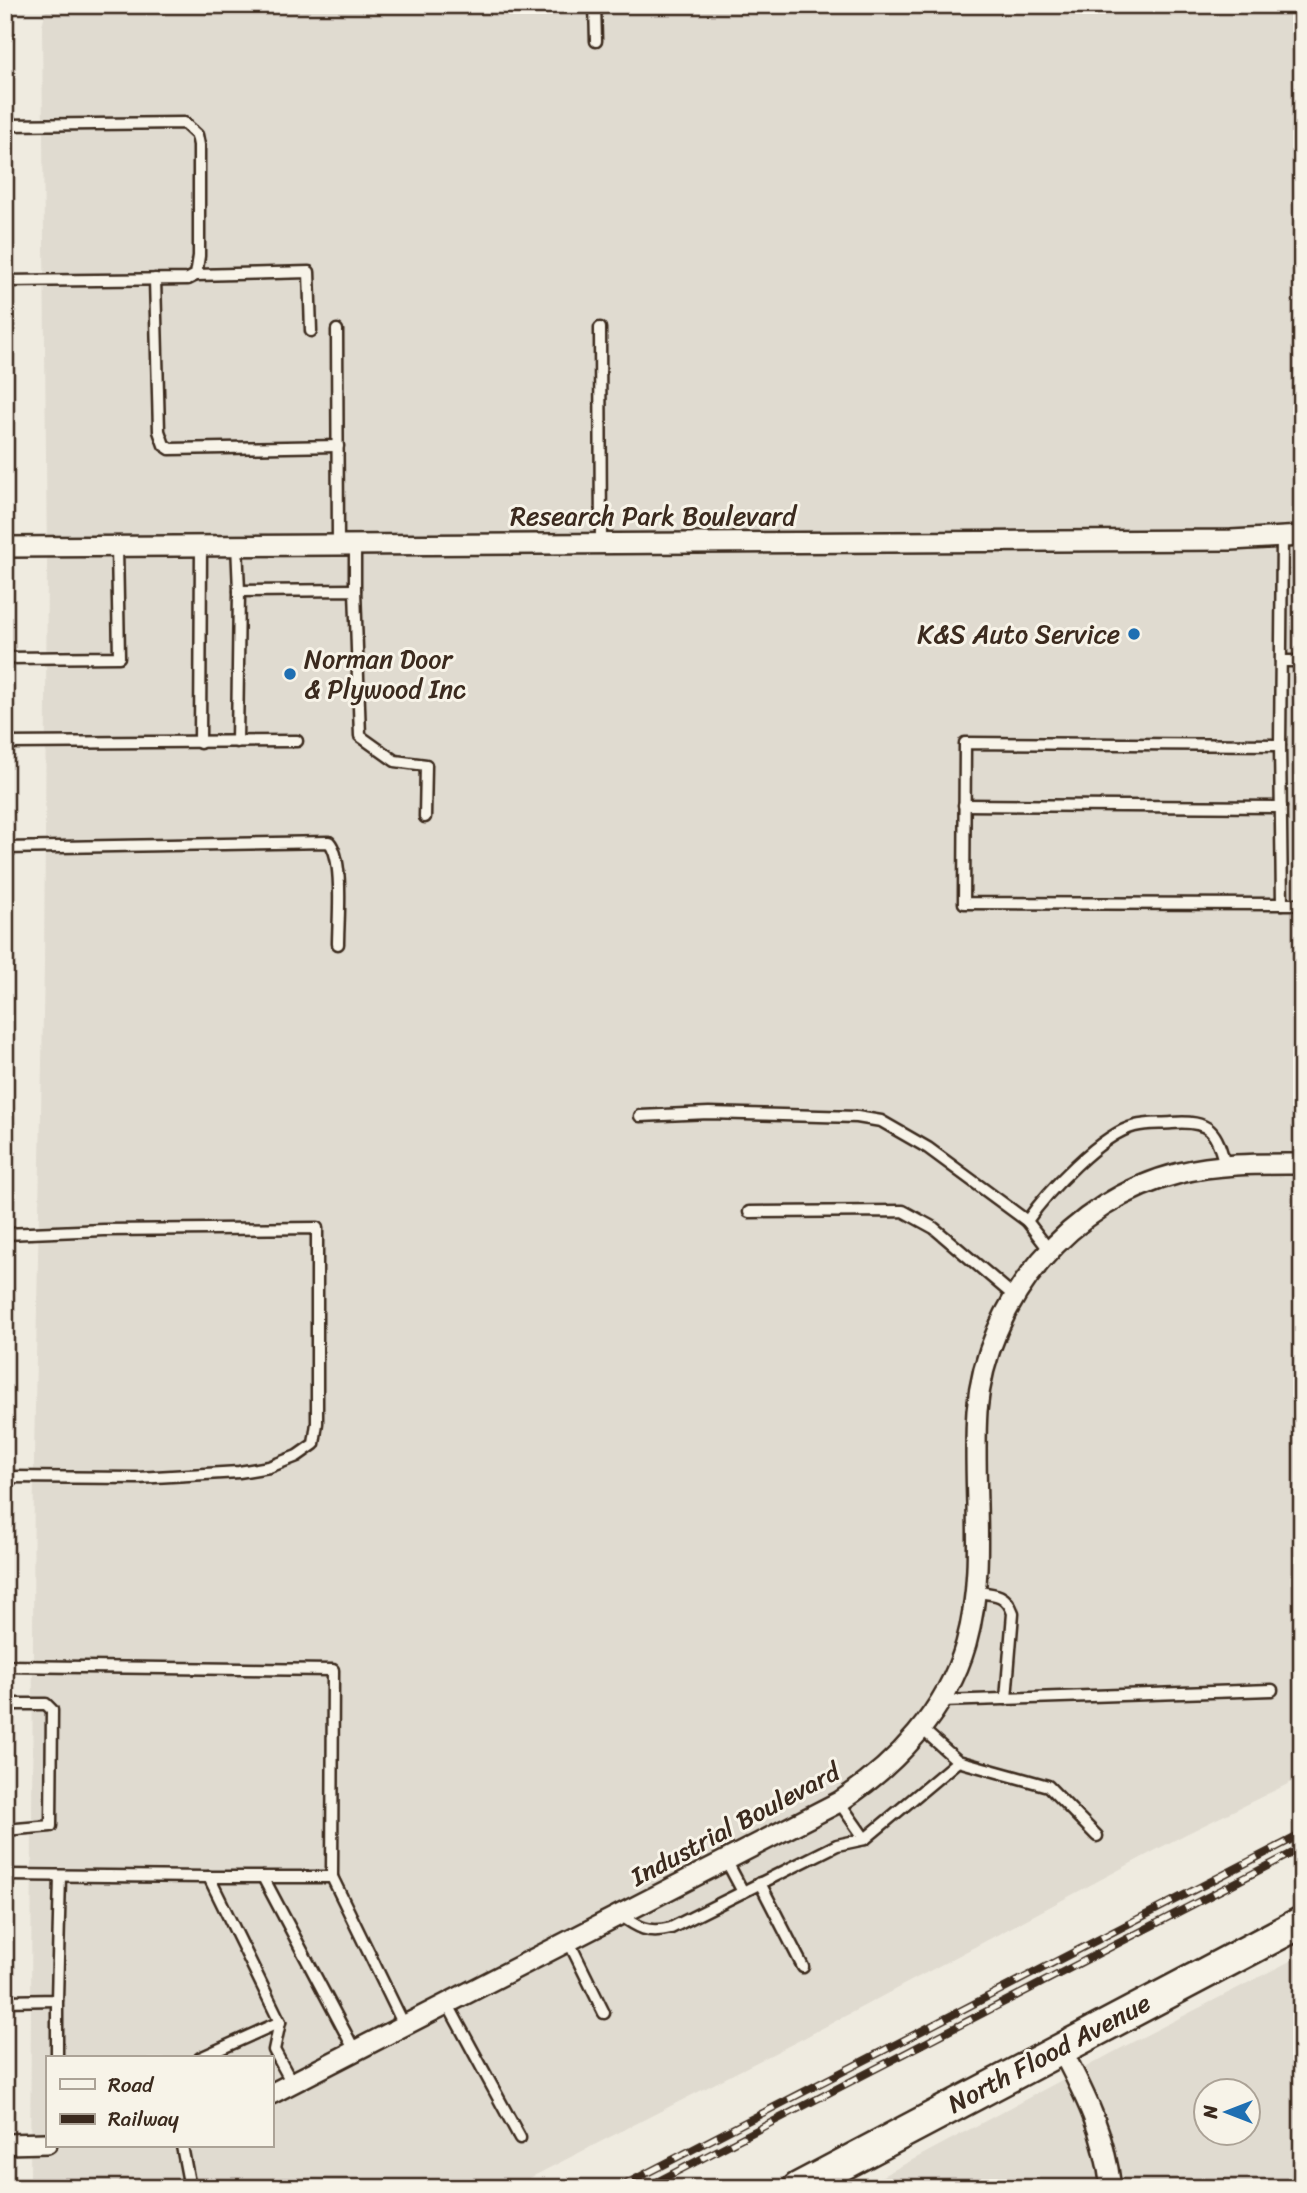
<svg xmlns="http://www.w3.org/2000/svg" width="1307" height="2193" viewBox="0 0 1307 2193" font-family="Sriracha,sans-serif">
  <style>
    .built { fill: #e0dbd0; fill-rule: evenodd }
    .lines { fill: none; stroke-linecap: round; stroke-linejoin: round }
    .lane-casing { stroke: #3b2a1e; stroke-width: 15 }
    .street-casing { stroke: #3b2a1e; stroke-width: 24 }
    .primary-casing { stroke: #3b2a1e; stroke-width: 35 }
    .lane { stroke: #f7f3e8; stroke-width: 10 }
    .street { stroke: #f7f3e8; stroke-width: 19 }
    .primary { stroke: #f7f3e8; stroke-width: 30 }
    .rail-casing { stroke: #3b2a1e; stroke-width: 8 }
    .rail { stroke: #f7f3e8; stroke-width: 5; stroke-dasharray: 16; stroke-linecap: butt }
    .poi-dot { fill: #1f6fb2; stroke: #f7f3e8; stroke-width: 2.5 }
    .labels { text-anchor: middle; dominant-baseline: central; stroke-width: 6; stroke-linejoin: round; paint-order: stroke }
    .street-label { font-size: 26px; fill: #3b2a1e; stroke: #f7f3e8 }
    .poi-label { font-size: 26px; fill: #3b2a1e; stroke: #f7f3e8; text-anchor: end }
  </style>
  <rect width="100%" height="100%" fill="#efebe0"/>
  <filter id="ink" filterUnits="userSpaceOnUse"><feTurbulence type="fractalNoise" baseFrequency=".0143" numOctaves="2"/><feDisplacementMap in="SourceGraphic" scale="14" xChannelSelector="R" yChannelSelector="G"/><feConvolveMatrix kernelMatrix="1 2 1 2 8 2 1 2 1" color-interpolation-filters="sRGB"/></filter>
  <g filter="url(#ink)">
    <g class="built">
      <path d="M 47,5 L 1302,5 L 1302,1777 L 1184,1835 L 802,2039 L 510,2188 L 30,2188 L 34,1454 L 44,966 L 47,564 L 42,26 ZM 47,2058 L 271,2058 L 271,2146 L 47,2146 Z"/>
      <path d="M 1302,1955 L 1302,2188 L 860,2188 L 1129,2044 ZM 1206,2092 L 1248,2092 L 1248,2134 L 1206,2134 Z"/>
    </g>
    <g class="lines">
      <defs>
        <g id="lane">
          <path d="M 595,5 L 596,41"/>
          <path d="M 5,125 L 184,123 L 197,135 L 199,145 L 199,256 L 196,275 L 188,279 L 5,281"/>
          <path d="M 196,275 L 309,272 L 311,331"/>
          <path d="M 155,279 L 159,431 L 164,445 L 170,449 L 338,446"/>
          <path d="M 600,328 L 601,543"/>
          <path d="M 337,330 L 338,543"/>
          <path d="M 1282,538 L 1280,745 L 965,743 L 964,903 L 1302,904"/>
          <path d="M 355,543 L 355,590"/>
          <path d="M 237,544 L 239,591"/>
          <path d="M 5,658 L 119,657 L 117,546"/>
          <path d="M 1281,661 L 1302,661"/>
          <path d="M 237,742 L 239,591 L 355,590 L 360,736 L 395,761 L 426,765 L 425,817"/>
          <path d="M 5,743 L 297,741"/>
          <path d="M 200,743 L 201,544"/>
          <path d="M 1280,745 L 1282,904"/>
          <path d="M 964,805 L 1281,807"/>
          <path d="M 5,848 L 329,842 C 344,858 338,920 338,944"/>
          <path d="M 640,1116 L 709,1113 L 857,1117 L 881,1121 L 928,1148 L 1027,1221"/>
          <path d="M 749,1212 L 903,1211 L 934,1228 L 1014,1296"/>
          <path d="M 5,1234 L 104,1230 L 317,1228 L 317,1423 L 314,1444 L 297,1456 L 269,1467 L 239,1472 L 138,1478 L 5,1477"/>
          <path d="M 1050,1251 L 1027,1221 C 1047,1192 1101,1134 1135,1126 C 1146,1123 1160,1124 1172,1123 C 1210,1120 1217,1131 1225,1166"/>
          <path d="M 974,1592 C 994,1594 1006,1593 1013,1613 L 1006,1699"/>
          <path d="M 5,1666 L 333,1670 L 332,1877"/>
          <path d="M 941,1701 L 1272,1690"/>
          <path d="M 5,1704 L 46,1704 L 52,1710 L 51,1826 L 5,1830"/>
          <path d="M 921,1728 L 958,1761 L 1048,1786 L 1097,1836"/>
          <path d="M 839,1802 L 865,1839 L 958,1761"/>
          <path d="M 726,1860 L 743,1892"/>
          <path d="M 5,1875 L 209,1877 L 280,2022 L 274,2050 L 292,2083"/>
          <path d="M 209,1877 L 332,1877 L 404,2025"/>
          <path d="M 263,1877 L 355,2051"/>
          <path d="M 760,1883 L 803,1967"/>
          <path d="M 619,1914 C 638,1928 648,1934 671,1928 L 837,1845 L 865,1839"/>
          <path d="M 568,1940 L 604,2013"/>
          <path d="M 57,2000 L 57,2058"/>
          <path d="M 5,2001 L 57,2000 L 60,1876"/>
          <path d="M 447,2003 L 520,2138"/>
          <path d="M 200,2058 L 280,2022"/>
          <path d="M 182,2146 L 190,2188"/>
        </g>
        <g id="street">
          <path d="M 5,547 L 1231,540 L 1302,536"/>
          <path d="M 1060,2047 C 1086,2096 1104,2132 1111,2188"/>
          <path d="M 271,2094 L 839,1802 C 896,1765 947,1710 966,1644 C 987,1569 972,1488 977,1411 C 986,1300 1071,1200 1180,1173 C 1220,1163 1262,1164 1302,1164"/>
          <path d="M 5,2144 L 47,2143"/>
        </g>
        <path id="primary" d="M 798,2188 L 1302,1922"/>
      </defs>
      <use href="#lane" class="lane-casing"/>
      <use href="#street" class="street-casing"/>
      <use href="#primary" class="primary-casing"/>
      <use href="#lane" class="lane"/>
      <use href="#street" class="street"/>
      <use href="#primary" class="primary"/>
      <defs>
        <g id="rail">
          <path d="M 618,2188 L 1302,1834"/>
          <path d="M 645,2188 L 1302,1848"/>
        </g>
      </defs>
      <use href="#rail" class="rail-casing"/>
      <use href="#rail" class="rail"/>
    </g>
  </g>
  <g class="poi-dot">
    <circle cx="1134" cy="634" r="7"/>
    <circle cx="290" cy="674" r="7"/>
  </g>
  <g class="labels">
    <g class="street-label">
      <text x="653" y="516">Research Park Boulevard</text>
      <text transform="translate(735 1824) rotate(-28)">Industrial Boulevard</text>
      <text transform="translate(1049 2053) rotate(-28)">North Flood Avenue</text>
    </g>
    <g class="poi-label">
      <text x="1120" y="634">K&amp;S Auto Service</text>
      <text x="304" y="659" text-anchor="start">Norman Door<tspan x="304" dy="30">&amp; Plywood Inc</tspan></text>
    </g>
  </g>
  <rect width="1307" height="2193" fill="none" stroke="#f7f3e8" stroke-width="28"/>
  <rect x="14" y="14" width="1279" height="2165" fill="none" stroke="#3b2a1e" stroke-width="2.5" filter="url(#ink)"/>
  <rect x="46" y="2056" width="228" height="91" fill="#f7f3e8" stroke="#aca397" stroke-width="2"/>
  <rect x="60" y="2079" width="35" height="10" fill="#f7f3e8" stroke="#aca397" stroke-width="2"/>
  <text x="108" y="2092" font-size="21" fill="#3b2a1e">Road</text>
  <rect x="60" y="2114" width="35" height="10" fill="#3b2a1e" stroke="#aca397" stroke-width="2"/>
  <text x="108" y="2126" font-size="21" fill="#3b2a1e">Railway</text>
  <g transform="translate(1227 2112) rotate(270)"><circle r="33" fill="#f7f3e8" stroke="#aca397" stroke-width="2"/>
  <path d="M0-5L12 26L0 18L-12 26Z" fill="#1f6fb2"/>
  <text y="-10" font-size="19" font-weight="bold" text-anchor="middle" fill="#3b2a1e">N</text>
  </g>
</svg>
